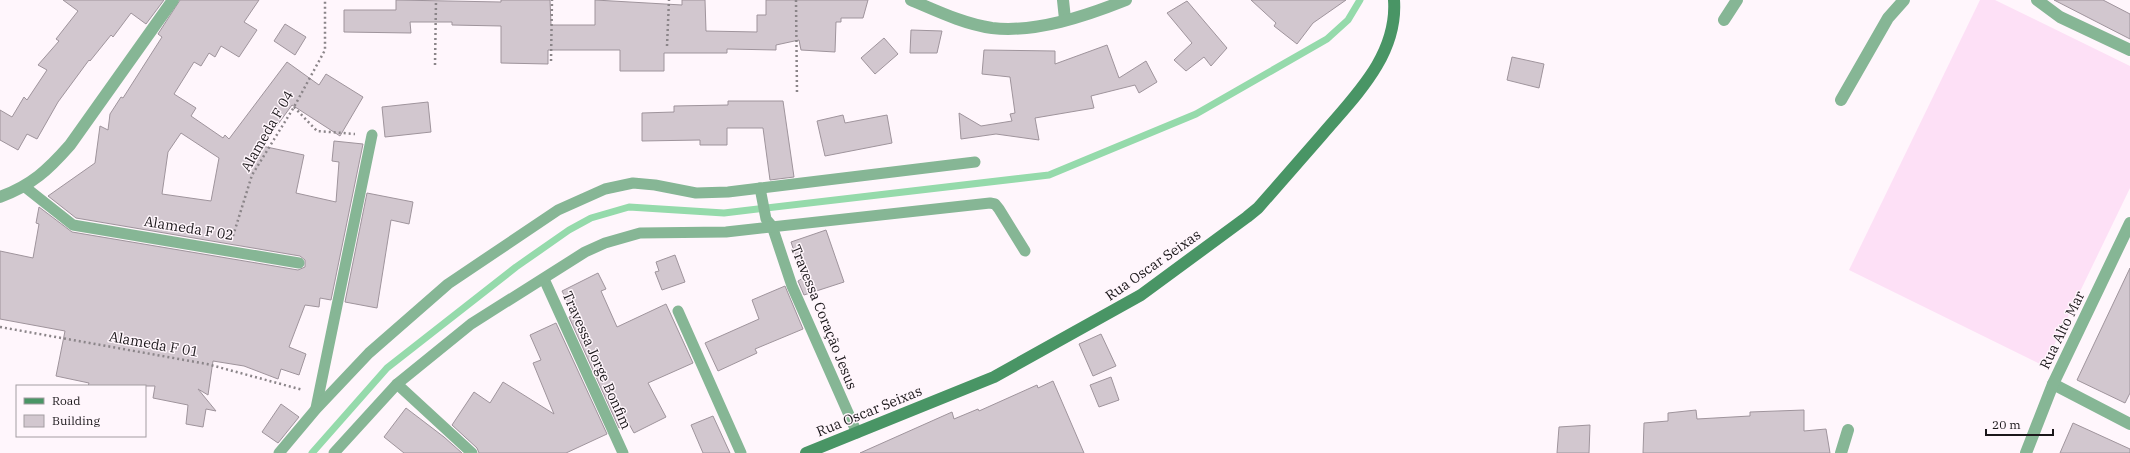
<svg xmlns="http://www.w3.org/2000/svg" width="2130" height="453" viewBox="0 0 2130 453" font-family="'IBM Plex Serif',serif">
  <style>
    .pitch { fill: #fde0f6 }
    .lines { fill: none; stroke-linecap: round; stroke-linejoin: round }
    .stream { stroke: #95daab; stroke-width: 7 }
    .building { fill: #d2c7cf; stroke: #9f949c; fill-rule: evenodd }
    .path { stroke: #8b8589; stroke-width: 2.5; stroke-dasharray: 2 3; stroke-linecap: butt }
    .service { stroke: #86b695; stroke-width: 11 }
    .minor { stroke: #86b695; stroke-width: 12 }
    .tertiary { stroke: #86b695; stroke-width: 12 }
    .secondary { stroke: #499565; stroke-width: 12 }
    .labels { text-anchor: middle; dominant-baseline: central; stroke-width: 3; stroke-linejoin: round; paint-order: stroke }
    .street-label { font-size: 14px; fill: #1b171a; stroke: #fff6fc }
  </style>
  <rect width="100%" height="100%" fill="#fff6fc"/>
  <path class="pitch" d="M 1980,0 L 1995,0 L 2130,66 L 2130,188 L 2044,366 L 1849,270 Z"/>
  <g class="lines">
    <path class="stream" d="M 312,453 L 387,368 L 516,267 L 569,230 L 591,218 L 629,207 L 724,213 L 1049,175 L 1196,114 L 1327,39 L 1348,20 L 1360,0"/>
  </g>
  <g class="building">
    <path d="M 63,0 L 164,0 L 146,24 L 131,13 L 113,37 L 111,35 L 90,61 L 89,60 L 58,102 L 37,139 L 27,134 L 18,150 L 0,140 L 0,110 L 12,117 L 24,97 L 27,100 L 47,70 L 38,65 L 59,41 L 56,39 L 78,11 Z"/>
    <path d="M 180,0 L 259,0 L 244,22 L 257,30 L 239,57 L 221,46 L 215,57 L 209,53 L 201,66 L 194,62 L 174,94 L 196,108 L 191,116 L 223,138 L 225,135 L 229,139 L 287,62 L 319,85 L 326,74 L 363,97 L 340,136 L 292,105 L 262,146 L 304,155 L 296,193 L 336,202 L 339,162 L 332,161 L 334,141 L 363,144 L 331,300 L 320,298 L 319,307 L 305,305 L 289,347 L 306,354 L 299,375 L 281,369 L 278,379 L 244,366 L 213,361 L 208,395 L 198,389 L 216,411 L 206,409 L 203,427 L 186,424 L 188,405 L 153,398 L 155,386 L 88,386 L 89,383 L 56,376 L 65,331 L 0,319 L 0,251 L 33,258 L 39,224 L 36,223 L 39,207 L 72,232 L 298,270 L 305,267 L 305,260 L 300,256 L 76,218 L 48,196 L 95,163 L 100,126 L 108,130 L 110,114 L 121,97 L 123,98 L 162,37 L 158,34 ZM 181,133 L 219,158 L 211,201 L 162,194 L 168,152 Z"/>
    <path d="M 396,0 L 501,2 L 501,0 L 550,0 L 551,25 L 595,25 L 595,0 L 682,5 L 682,0 L 705,0 L 706,31 L 757,32 L 757,15 L 766,15 L 766,0 L 868,0 L 863,18 L 841,18 L 841,22 L 836,22 L 835,52 L 801,50 L 799,40 L 776,45 L 776,50 L 727,49 L 727,53 L 664,53 L 664,71 L 620,71 L 620,50 L 548,50 L 548,64 L 501,63 L 501,26 L 452,25 L 452,22 L 410,22 L 411,33 L 344,32 L 344,10 L 396,10 Z"/>
    <path d="M 1251,0 L 1346,0 L 1313,23 L 1297,44 L 1274,26 L 1276,23 Z"/>
    <path d="M 2054,0 L 2103,0 L 2130,14 L 2130,39 Z"/>
    <path d="M 1187,1 L 1227,48 L 1211,66 L 1204,57 L 1186,71 L 1174,60 L 1192,43 L 1167,13 Z"/>
    <path d="M 285,24 L 306,37 L 295,55 L 274,41 Z"/>
    <path d="M 911,30 L 942,31 L 937,53 L 910,53 Z"/>
    <path d="M 884,38 L 898,54 L 875,74 L 861,58 Z"/>
    <path d="M 1107,45 L 1119,78 L 1146,61 L 1157,82 L 1139,93 L 1135,85 L 1091,96 L 1094,108 L 1035,118 L 1039,140 L 996,134 L 961,139 L 959,113 L 981,126 L 1012,121 L 1010,114 L 1015,113 L 1010,77 L 982,74 L 984,50 L 1055,51 L 1055,64 Z"/>
    <path d="M 1512,57 L 1544,64 L 1539,88 L 1507,80 Z"/>
    <path d="M 728,101 L 783,101 L 794,177 L 770,180 L 763,128 L 727,128 L 727,145 L 700,145 L 700,140 L 642,141 L 642,113 L 674,112 L 674,106 L 728,105 Z"/>
    <path d="M 428,102 L 431,132 L 385,137 L 382,107 Z"/>
    <path d="M 843,115 L 845,123 L 887,115 L 892,143 L 825,156 L 817,121 Z"/>
    <path d="M 367,193 L 413,202 L 409,224 L 391,220 L 377,308 L 345,302 Z"/>
    <path d="M 826,230 L 844,282 L 804,295 L 798,281 L 803,278 L 791,242 Z"/>
    <path d="M 675,255 L 685,282 L 662,290 L 655,272 L 659,271 L 656,262 Z"/>
    <path d="M 2130,268 L 2130,393 L 2125,403 L 2077,380 Z"/>
    <path d="M 598,273 L 606,289 L 601,291 L 617,327 L 666,304 L 693,363 L 648,383 L 666,417 L 634,433 L 629,424 L 619,428 L 569,317 L 574,315 L 562,291 Z"/>
    <path d="M 785,286 L 803,329 L 755,349 L 757,353 L 718,371 L 705,343 L 759,319 L 752,300 Z"/>
    <path d="M 556,323 L 607,434 L 566,453 L 479,453 L 477,448 L 452,425 L 474,392 L 490,403 L 503,382 L 554,414 L 533,363 L 541,360 L 530,335 Z"/>
    <path d="M 1101,334 L 1116,366 L 1093,376 L 1079,344 Z"/>
    <path d="M 1111,377 L 1119,400 L 1099,407 L 1090,385 Z"/>
    <path d="M 1053,381 L 1084,453 L 860,453 L 952,412 L 954,419 L 978,409 L 979,411 L 1037,385 L 1038,388 Z"/>
    <path d="M 281,404 L 299,417 L 278,443 L 262,432 Z"/>
    <path d="M 406,408 L 444,437 L 462,453 L 404,453 L 384,437 Z"/>
    <path d="M 1696,410 L 1697,419 L 1750,416 L 1750,412 L 1804,410 L 1804,431 L 1826,429 L 1830,453 L 1643,453 L 1644,423 L 1668,421 L 1668,413 Z"/>
    <path d="M 713,416 L 730,453 L 703,453 L 691,425 Z"/>
    <path d="M 2073,423 L 2130,449 L 2130,453 L 2060,453 Z"/>
    <path d="M 1590,425 L 1589,453 L 1557,453 L 1559,427 Z"/>
  </g>
  <g class="lines">
    <g class="path">
      <path d="M 796,0 L 797,93"/>
      <path d="M 667,46 L 669,0"/>
      <path d="M 551,61 L 552,0"/>
      <path d="M 435,65 L 436,0"/>
      <path d="M 294,107 L 317,131 L 355,134"/>
      <path d="M 233,236 L 252,175 L 294,107 L 325,50 L 325,0"/>
      <path d="M 0,327 L 207,364 L 303,390"/>
    </g>
    <g class="service">
      <path d="M 25,187 L 73,225 L 299,263"/>
      <path d="M 760,188 L 766,219 L 772,226 L 792,286 L 857,433"/>
      <path d="M 544,279 L 623,453"/>
      <path d="M 678,311 L 741,453"/>
      <path d="M 397,384 L 472,453"/>
      <path d="M 316,408 L 372,135"/>
      <path d="M 279,453 L 316,409 L 369,353 L 448,284 L 558,210 L 605,189 L 633,183 L 655,185 L 696,193 L 728,192 L 975,162"/>
      <path d="M 334,453 L 397,384 L 471,324 L 585,252 L 605,243 L 640,233 L 726,232 L 990,203 L 995,204 L 999,209 L 1025,251"/>
    </g>
    <g class="minor">
      <path d="M 1063,0 L 1065,19"/>
      <path d="M 2037,0 L 2060,17 L 2130,50"/>
      <path d="M 1724,20 L 1737,0"/>
      <path d="M 1841,100 L 1888,18 L 1904,0"/>
      <path d="M 2053,384 L 2130,424"/>
      <path d="M 1841,453 L 1848,430"/>
      <path d="M 2026,453 L 2053,384 L 2130,223"/>
    </g>
    <g class="tertiary">
      <path d="M 911,0 C 937,11 964,24 992,28 C 1036,33 1086,16 1126,0"/>
      <path d="M 0,197 C 32,185 48,170 70,145 L 173,0"/>
    </g>
    <path class="secondary" d="M 806,453 L 994,377 L 1141,295 L 1247,217 L 1258,208 C 1279,184 1300,160 1321,136 C 1354,97 1398,56 1394,0"/>
  </g>
  <g class="labels">
    <g class="street-label">
      <text transform="translate(267 131) rotate(-60)">Alameda F 04</text>
      <text transform="translate(189 228) rotate(9)">Alameda F 02</text>
      <text transform="translate(1153 265) rotate(-35)">Rua Oscar Seixas</text>
      <text transform="translate(824 317) rotate(68)">Travessa Coração Jesus</text>
      <text transform="translate(2062 330) rotate(-64)">Rua Alto Mar</text>
      <text transform="translate(154 344) rotate(10)">Alameda F 01</text>
      <text transform="translate(597 360) rotate(66)">Travessa Jorge Bonfim</text>
      <text transform="translate(869 411) rotate(-22)">Rua Oscar Seixas</text>
    </g>
  </g>
  <rect x="16" y="385" width="130" height="52" fill="#fff6fc" stroke="#a49da2"/>
  <rect x="24" y="398" width="20" height="6" fill="#499565" stroke="#a49da2"/>
  <text x="52" y="405" font-size="12" fill="#1b171a">Road</text>
  <rect x="24" y="415" width="20" height="12" fill="#d2c7cf" stroke="#a49da2"/>
  <text x="52" y="425" font-size="12" fill="#1b171a">Building</text>
  <path d="M1986 429v6h67v-6" fill="none" stroke="#1b171a" stroke-width="2"/>
  <text x="1992" y="429" font-size="12" fill="#1b171a" stroke="#fff6fc" stroke-width="3" paint-order="stroke">20 m</text>
</svg>
